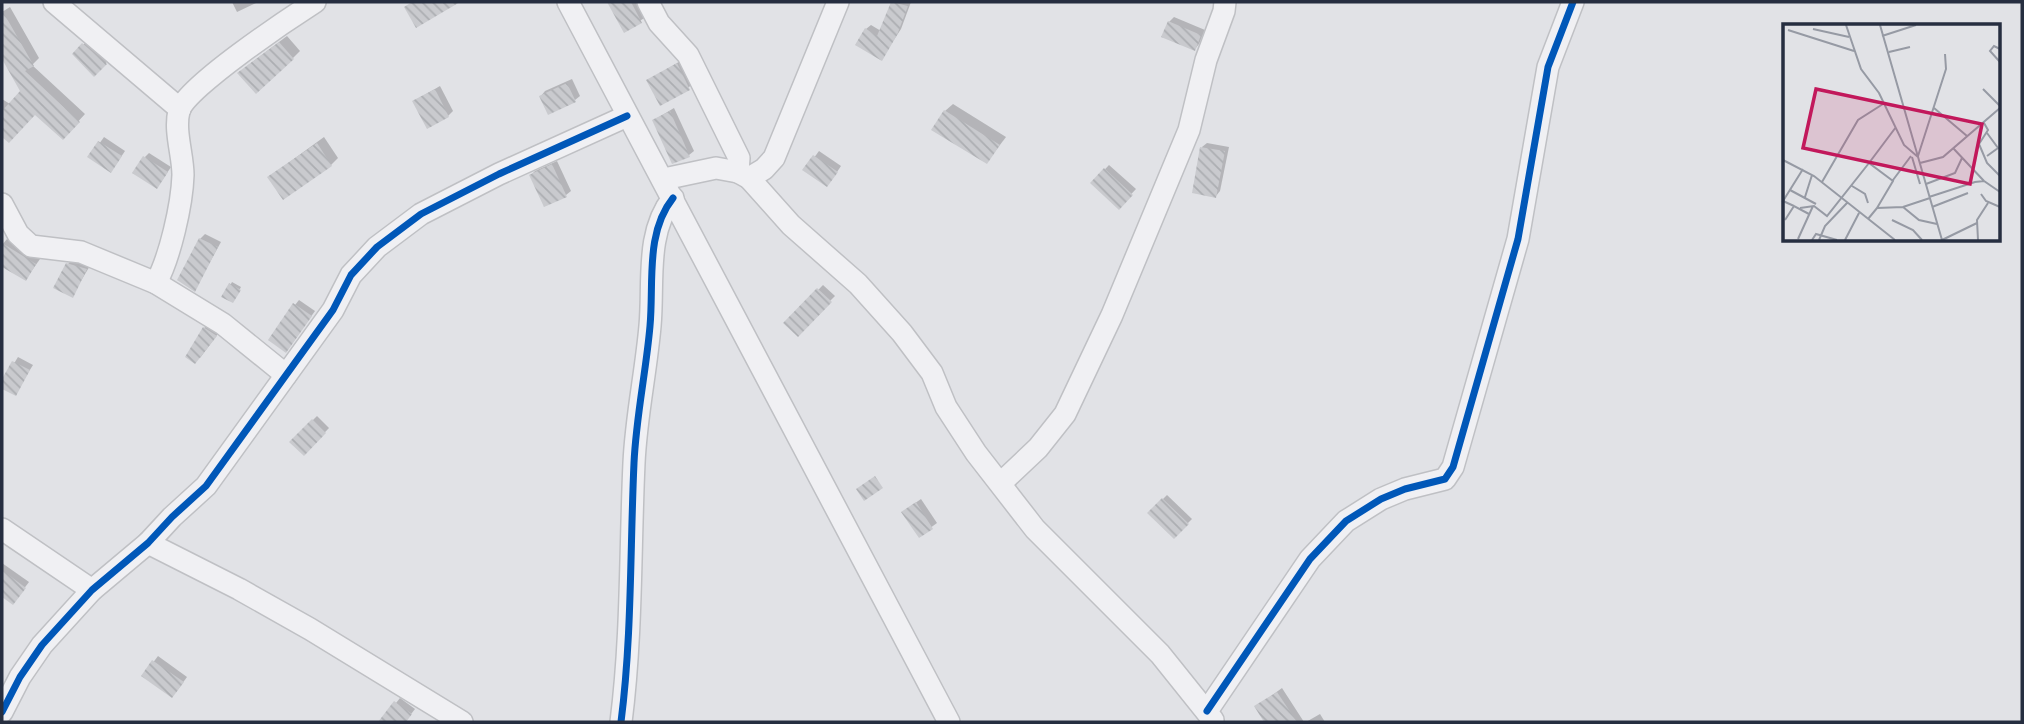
<svg xmlns="http://www.w3.org/2000/svg" width="2024" height="724" viewBox="0 0 2024 724" font-family="'Fira Sans Condensed',sans-serif">
  <style>
    .shadow { fill: #0003 }
    .building { fill: url(#building-back-hatch) }
    .lines { fill: none; stroke-linecap: round; stroke-linejoin: round }
    .minor-casing { stroke: #bfc0c4; stroke-width: 24 }
    .minor { stroke: #f0f0f3; stroke-width: 21 }
    .cycleway-casing { stroke: #eef0f6; stroke-width: 11 }
    .cycleway { stroke: #0057b8; stroke-width: 7 }
    .inset-road { fill: none; stroke: #969aa4; stroke-width: 2 }
    .view { fill: #c2185b; fill-opacity: 0.15; stroke: #c2185b; stroke-width: 3.5 }
    .inset-edge { fill: none; stroke: #262e40; stroke-width: 3.5 }
  </style>
  <defs>
    <pattern id="building-back-hatch" width="6" height="6" patternUnits="userSpaceOnUse" patternTransform="scale(1.75)"><rect width="6" height="6" fill="#c9cace"/><path d="M-1 5l2 2M0 0l6 6M5-1l2 2" fill="none" stroke="#acaeb2"/></pattern>
  </defs>
  <rect width="100%" height="100%" fill="#e1e2e6"/>
  <g class="shadow">
    <path d="M 232,2 L 258,2 L 237,12 Z"/>
    <path d="M 609,2 L 638,2 L 646,17 L 625,30 Z"/>
    <path d="M 893,2 L 911,2 L 901,29 L 882,58 L 866,29 L 871,25 L 881,31 Z"/>
    <path d="M 10,7 L 39,58 L 32,65 L 85,114 L 63,138 L 36,112 L 9,141 L 2,134 L 2,99 L 10,104 L 22,91 L 2,56 L 2,12 Z"/>
    <path d="M 1174,17 L 1205,30 L 1199,44 L 1195,49 L 1169,22 Z"/>
    <path d="M 287,36 L 300,51 L 293,58 L 247,66 Z"/>
    <path d="M 88,40 L 110,59 L 94,74 L 74,54 Z"/>
    <path d="M 682,60 L 694,84 L 661,103 L 649,80 Z"/>
    <path d="M 572,79 L 580,96 L 575,100 L 541,96 L 545,91 Z"/>
    <path d="M 440,86 L 453,111 L 448,116 L 414,101 Z"/>
    <path d="M 953,104 L 1006,137 L 987,162 L 945,111 Z"/>
    <path d="M 674,108 L 694,151 L 689,155 L 673,162 L 654,120 Z"/>
    <path d="M 104,137 L 125,151 L 115,166 L 90,157 Z"/>
    <path d="M 324,137 L 338,158 L 331,165 L 269,177 Z"/>
    <path d="M 1207,143 L 1229,147 L 1220,191 L 1216,196 L 1202,147 Z"/>
    <path d="M 819,151 L 841,166 L 831,181 L 805,170 Z"/>
    <path d="M 149,153 L 171,167 L 161,182 L 145,157 Z"/>
    <path d="M 557,161 L 571,191 L 566,195 L 545,205 L 531,175 L 535,171 Z"/>
    <path d="M 1109,165 L 1136,189 L 1119,207 L 1092,183 Z"/>
    <path d="M 205,234 L 221,242 L 195,289 L 200,239 Z"/>
    <path d="M 7,239 L 40,259 L 26,279 L 2,265 L 2,245 Z"/>
    <path d="M 72,260 L 91,264 L 72,296 L 68,264 Z"/>
    <path d="M 232,282 L 241,287 L 234,300 L 224,296 Z"/>
    <path d="M 823,285 L 835,296 L 797,334 L 786,323 Z"/>
    <path d="M 299,300 L 315,311 L 290,346 L 295,305 Z"/>
    <path d="M 209,324 L 220,331 L 200,358 L 204,328 Z"/>
    <path d="M 18,357 L 33,365 L 15,394 L 2,387 L 2,383 Z"/>
    <path d="M 317,416 L 329,428 L 304,454 L 291,442 Z"/>
    <path d="M 1167,495 L 1192,519 L 1174,537 L 1149,513 Z"/>
    <path d="M 921,499 L 937,523 L 919,536 L 908,508 Z"/>
    <path d="M 2,563 L 29,582 L 13,603 L 2,595 Z"/>
    <path d="M 158,656 L 187,677 L 176,692 L 143,676 Z"/>
    <path d="M 1282,688 L 1304,722 L 1277,722 L 1275,718 L 1266,722 L 1256,707 Z"/>
    <path d="M 400,698 L 415,709 L 405,722 L 381,722 Z"/>
    <path d="M 1320,714 L 1325,722 L 1306,722 Z"/>
  </g>
  <g class="building">
    <path d="M 412,2 L 460,2 L 416,28 L 404,7 Z"/>
    <path d="M 607,2 L 631,2 L 642,23 L 624,33 Z"/>
    <path d="M 891,2 L 908,6 L 897,35 L 882,61 L 855,45 L 865,28 L 877,36 Z"/>
    <path d="M 2,10 L 34,66 L 25,71 L 80,122 L 63,140 L 35,115 L 9,143 L 2,137 L 2,111 L 20,91 L 2,59 Z"/>
    <path d="M 1168,21 L 1201,35 L 1195,51 L 1161,37 Z"/>
    <path d="M 279,42 L 294,59 L 256,94 L 237,73 Z"/>
    <path d="M 82,43 L 107,64 L 94,77 L 72,54 Z"/>
    <path d="M 677,63 L 690,90 L 660,106 L 646,80 Z"/>
    <path d="M 567,83 L 576,102 L 548,115 L 539,96 Z"/>
    <path d="M 435,89 L 449,117 L 427,129 L 412,101 Z"/>
    <path d="M 944,110 L 1000,145 L 987,164 L 931,130 Z"/>
    <path d="M 670,111 L 690,157 L 672,164 L 652,120 Z"/>
    <path d="M 98,141 L 122,156 L 111,173 L 87,157 Z"/>
    <path d="M 317,143 L 332,166 L 283,200 L 267,177 Z"/>
    <path d="M 1200,147 L 1225,151 L 1216,198 L 1192,193 Z"/>
    <path d="M 813,155 L 838,172 L 827,187 L 802,170 Z"/>
    <path d="M 143,156 L 168,172 L 157,189 L 132,173 Z"/>
    <path d="M 552,164 L 567,197 L 544,207 L 529,175 Z"/>
    <path d="M 1104,168 L 1133,195 L 1119,210 L 1090,183 Z"/>
    <path d="M 199,238 L 218,247 L 195,292 L 177,280 Z"/>
    <path d="M 2,243 L 36,264 L 26,281 L 2,267 Z"/>
    <path d="M 66,263 L 87,269 L 73,298 L 53,288 Z"/>
    <path d="M 229,283 L 241,290 L 233,303 L 221,297 Z"/>
    <path d="M 817,288 L 832,302 L 798,337 L 783,323 Z"/>
    <path d="M 293,303 L 312,316 L 286,353 L 268,340 Z"/>
    <path d="M 203,327 L 217,336 L 195,364 L 185,357 Z"/>
    <path d="M 12,361 L 30,370 L 16,396 L 2,389 L 2,379 Z"/>
    <path d="M 312,419 L 326,433 L 304,456 L 289,442 Z"/>
    <path d="M 875,476 L 883,488 L 864,501 L 856,489 Z"/>
    <path d="M 1162,498 L 1189,524 L 1174,539 L 1147,513 Z"/>
    <path d="M 916,502 L 933,529 L 919,538 L 901,512 Z"/>
    <path d="M 2,570 L 26,588 L 13,605 L 2,597 Z"/>
    <path d="M 152,660 L 184,682 L 172,698 L 141,676 Z"/>
    <path d="M 1277,692 L 1297,722 L 1264,722 L 1254,706 Z"/>
    <path d="M 394,701 L 412,714 L 406,722 L 378,722 Z"/>
  </g>
  <g class="lines">
    <defs>
      <g id="minor">
        <path d="M 54,2 L 180,109"/>
        <path d="M 568,2 L 949,722"/>
        <path d="M 648,2 L 659,23 L 688,55 L 739,158 L 738,172"/>
        <path d="M 749,178 L 764,169 L 774,158 L 838,2"/>
        <path d="M 664,179 L 716,168 L 738,172 L 749,178 L 791,225 L 858,284 L 902,333 L 932,373 L 946,407 L 976,453 L 1035,529 L 1160,654 L 1213,720"/>
        <path d="M 2,204 L 18,234 L 31,246 L 81,252 L 156,283 L 223,324 L 286,375"/>
        <path d="M 156,283 C 170,257 182,205 183,175 C 183,155 174,131 179,111 C 186,87 290,18 315,2"/>
        <path d="M 1001,483 L 1038,448 L 1065,414 L 1112,315 L 1189,130 L 1206,60 L 1224,11 L 1225,2"/>
        <path d="M 2,529 L 92,590"/>
        <path d="M 148,543 L 239,589 L 310,629 L 462,722"/>
        <path d="M 1207,711 L 1310,559 L 1346,521 L 1381,499 L 1405,489 L 1445,479 L 1453,467 L 1518,239 L 1548,67 L 1573,2"/>
        <path d="M 2,712 L 20,677 L 42,645 L 92,590 L 148,543 L 172,517 L 206,486 L 333,310 L 351,275 L 377,247 L 421,214 L 499,174 L 627,116"/>
        <path d="M 621,722 C 632,636 630,550 634,463 C 636,417 646,372 650,326 C 654,283 645,233 673,198"/>
      </g>
    </defs>
    <use href="#minor" class="minor-casing"/>
    <use href="#minor" class="minor"/>
    <defs>
      <g id="cycleway">
        <path d="M 1207,711 L 1310,559 L 1346,521 L 1381,499 L 1405,489 L 1445,479 L 1453,467 L 1518,239 L 1548,67 L 1573,2"/>
        <path d="M 2,712 L 20,677 L 42,645 L 92,590 L 148,543 L 172,517 L 206,486 L 333,310 L 351,275 L 377,247 L 421,214 L 499,174 L 627,116"/>
        <path d="M 621,722 C 632,636 630,550 634,463 C 636,417 646,372 650,326 C 654,283 645,233 673,198"/>
      </g>
    </defs>
    <use href="#cycleway" class="cycleway-casing"/>
    <use href="#cycleway" class="cycleway"/>
  </g>
  <g transform="translate(1783 24)">
    <rect width="217" height="217" fill="#e1e2e6"/>
    <path class="inset-road" d="M 63,1 L 78,45 L 96,69 L 121,121 L 135,133M 97,1 L 159,216M 30,5 L 66,13M 5,6 L 71,27M 99,12 L 133,1M 217,25 L 211,22 L 207,27 L 217,38M 106,28 L 127,23M 200,65 L 217,82M 151,84 L 184,112M 201,99 L 205,106 L 196,120 L 204,139 L 217,152M 204,109 L 215,124 L 204,132M 170,124 L 201,157M 135,132 L 163,45 L 162,30M 129,133 L 137,160M 0,136 L 31,152 L 112,216M 137,139 L 160,133 L 217,84M 110,156 L 128,132M 39,158 L 75,96 L 100,80M 143,160 L 172,149 L 179,134M 69,162 L 82,170 L 85,179M 7,166 L 33,180M 198,170 L 203,177 L 217,183M 22,173 L 29,151M 146,173 L 192,158 L 201,157 L 217,168M 11,182 L 0,177 L 20,145M 120,183 L 136,196 L 154,200M 149,183 L 185,169M 17,184 L 31,182 L 44,192 L 86,139M 94,184 L 110,157 L 86,139 L 113,103M 85,195 L 94,184 L 120,183 L 147,174M 2,196 L 11,182 L 26,190M 109,196 L 130,206 L 139,216M 15,215 L 30,182M 29,216 L 33,210 L 54,216M 36,216 L 42,202 L 64,179M 62,216 L 76,189M 159,216 L 194,199M 195,216 L 194,196 L 205,179"/>
    <path class="view" d="M 33,65 L 199,100 L 187,160 L 20,124 Z"/>
    <rect width="217" height="217" class="inset-edge"/>
  </g>
  <rect width="2024" height="724" fill="none" stroke="#262e40" stroke-width="7"/>
</svg>
